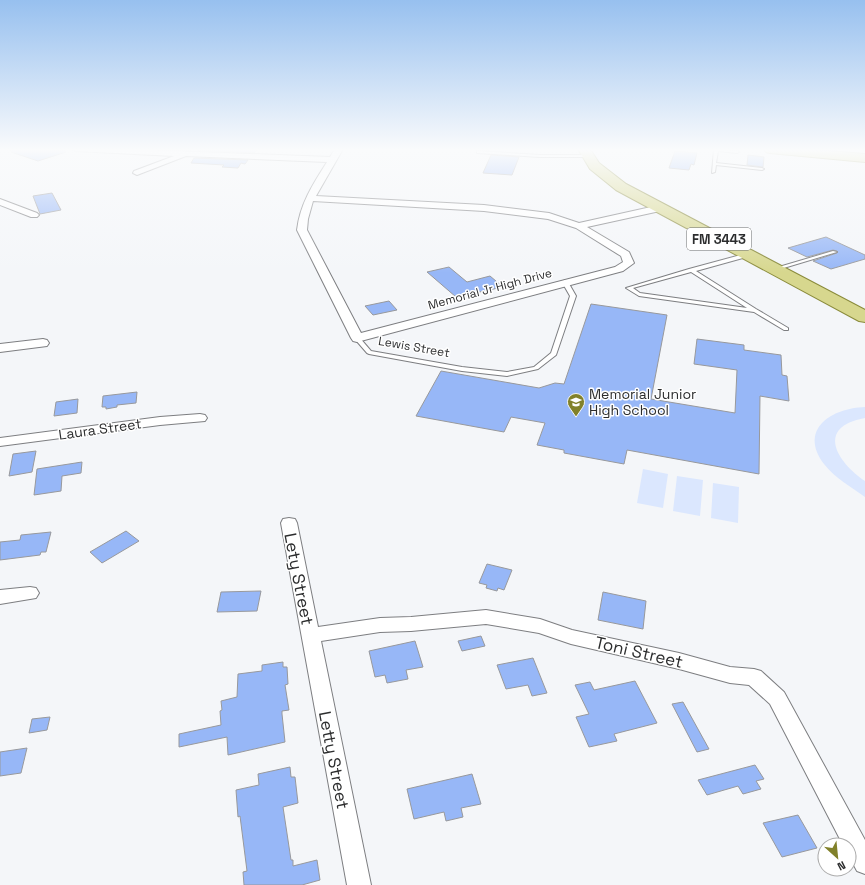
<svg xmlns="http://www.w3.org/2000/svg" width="865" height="885" viewBox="0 0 865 885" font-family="'Space Grotesk',sans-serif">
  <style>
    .green { fill: #dbe7fe }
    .building { fill: #97b7f7; stroke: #98999c }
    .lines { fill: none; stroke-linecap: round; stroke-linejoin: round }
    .lane-casing { stroke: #7d7e81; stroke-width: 2 }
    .street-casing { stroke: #7d7e81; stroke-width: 2 }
    .primary-casing { stroke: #8a8b3b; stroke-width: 2 }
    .lane { fill: #fff; fill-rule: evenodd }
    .street { fill: #fff; fill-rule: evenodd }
    .primary { fill: #d7d78e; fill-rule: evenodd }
    .labels { text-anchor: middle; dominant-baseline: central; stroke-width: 3; stroke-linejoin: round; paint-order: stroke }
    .far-street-label { font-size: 12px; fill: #2c2d2e; stroke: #fff }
    .shield { fill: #fff; stroke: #6b6c6d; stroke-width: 1 }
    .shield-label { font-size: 13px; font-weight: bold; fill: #2c2d2e }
    .poi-label { font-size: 14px; fill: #2c2d2e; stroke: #fff; text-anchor: start }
    .street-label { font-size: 14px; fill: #2c2d2e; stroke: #fff }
    .near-street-label { font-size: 17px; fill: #2c2d2e; stroke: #fff }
  </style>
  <rect width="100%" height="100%" fill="#f4f6f9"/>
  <g class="green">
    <path d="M 865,407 L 865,418 C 815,427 837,462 865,481 L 865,497 C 851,487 835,478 824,464 C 798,429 832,408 865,407 Z"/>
    <path d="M 643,469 L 668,474 L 663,508 L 637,503 Z"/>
    <path d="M 677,476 L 703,480 L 700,516 L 673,511 Z"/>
    <path d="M 713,483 L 739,487 L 738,523 L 711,518 Z"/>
  </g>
  <g class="building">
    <path d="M 11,149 L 65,150 L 66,152 L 38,161 L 11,152 Z"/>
    <path d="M 198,149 L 257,149 L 254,153 L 197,150 Z"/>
    <path d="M 675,151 L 697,153 L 694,165 L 691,164 L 689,170 L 669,168 Z"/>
    <path d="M 491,155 L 519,157 L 512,175 L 483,173 Z"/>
    <path d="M 748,155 L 764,157 L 763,167 L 747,165 Z"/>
    <path d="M 194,158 L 248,160 L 245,164 L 241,163 L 238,168 L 222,167 L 224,165 L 191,163 Z"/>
    <path d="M 52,193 L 61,210 L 40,214 L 33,196 Z"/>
    <path d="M 826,237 L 865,255 L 865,259 L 831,269 L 813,261 L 837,253 L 837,251 L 833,250 L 807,257 L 788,248 Z"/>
    <path d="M 449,267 L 467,282 L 490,276 L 503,287 L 456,297 L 427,272 Z"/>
    <path d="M 389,301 L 397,310 L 373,315 L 365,306 Z"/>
    <path d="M 591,304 L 667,315 L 651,399 L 735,413 L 737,370 L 694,364 L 697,339 L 744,345 L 744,350 L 781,355 L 782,375 L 787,376 L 789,401 L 760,396 L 759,474 L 627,450 L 624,464 L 564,453 L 564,450 L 537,445 L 545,423 L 511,417 L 504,432 L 416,416 L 441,371 L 539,388 L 555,383 L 564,384 Z"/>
    <path d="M 137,392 L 136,403 L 117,405 L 117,407 L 106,409 L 106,407 L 102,407 L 103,396 Z"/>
    <path d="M 78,399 L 77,413 L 54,416 L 56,402 Z"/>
    <path d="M 36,451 L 32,472 L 9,476 L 13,454 Z"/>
    <path d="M 82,462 L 81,473 L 62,476 L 61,491 L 34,495 L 37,469 Z"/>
    <path d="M 126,531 L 139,541 L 102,563 L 90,552 Z"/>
    <path d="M 51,532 L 46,552 L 41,552 L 40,555 L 0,560 L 0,542 L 20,540 L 21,535 Z"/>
    <path d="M 487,564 L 512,570 L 504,590 L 498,588 L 497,591 L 486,588 L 487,585 L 479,583 Z"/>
    <path d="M 261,591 L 257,611 L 217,612 L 221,592 Z"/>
    <path d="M 603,592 L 646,601 L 643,629 L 598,620 Z"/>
    <path d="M 481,636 L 485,646 L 462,651 L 458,641 Z"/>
    <path d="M 415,641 L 423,667 L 406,670 L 408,679 L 387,683 L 385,675 L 375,677 L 369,651 Z"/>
    <path d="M 533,658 L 547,693 L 532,696 L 528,685 L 506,689 L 497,665 Z"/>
    <path d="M 283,662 L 283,667 L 287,667 L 288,684 L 285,685 L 289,710 L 282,711 L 282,714 L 285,742 L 228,755 L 227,737 L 179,747 L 179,734 L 221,725 L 220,711 L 222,710 L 221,701 L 237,697 L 238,674 L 262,671 L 262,665 Z"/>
    <path d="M 635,681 L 657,723 L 614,734 L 617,741 L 589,747 L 576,717 L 589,714 L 575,685 L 590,682 L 594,690 Z"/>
    <path d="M 683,702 L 709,749 L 697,752 L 672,704 Z"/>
    <path d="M 50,717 L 47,730 L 29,733 L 32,719 Z"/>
    <path d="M 27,748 L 21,773 L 0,776 L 0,752 Z"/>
    <path d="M 755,765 L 764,779 L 756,781 L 761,789 L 743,794 L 738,786 L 707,795 L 698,780 Z"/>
    <path d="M 290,767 L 291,777 L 295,777 L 298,803 L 283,807 L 291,860 L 293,860 L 293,866 L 317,860 L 320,880 L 302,885 L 244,885 L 243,872 L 247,871 L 240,816 L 238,817 L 236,790 L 259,785 L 258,774 Z"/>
    <path d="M 472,774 L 481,804 L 461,808 L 463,817 L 446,821 L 444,812 L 414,819 L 407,789 Z"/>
    <path d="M 798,815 L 817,848 L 782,857 L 763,823 Z"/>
  </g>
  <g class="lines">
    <defs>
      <g id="lane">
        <path d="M 714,149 L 737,151 L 739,152 L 737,153 L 718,151 L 716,163 L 762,168 L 764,169 L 762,170 L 716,165 L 715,172 L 712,173 Z"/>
        <path d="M 478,151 L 540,155 L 587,155 L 589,156 L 587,157 L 540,157 L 477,153 L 477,151 Z"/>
        <path d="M 833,251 L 837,252 L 777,270 L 775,271 L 772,269 Z"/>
        <path d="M 748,253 L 751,255 L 750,256 L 696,271 L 756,309 L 788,328 L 788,330 L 784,330 L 754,312 L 639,296 L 626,288 L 689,269 ZM 691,272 L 747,308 L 640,293 L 633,288 Z"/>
        <path d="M 565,280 L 568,282 L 576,296 L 556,355 L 538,369 L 507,376 L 462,371 L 369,354 L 367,353 L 354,338 L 355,337 L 359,337 L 371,351 L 462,367 L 507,372 L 534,367 L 551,353 L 570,296 L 562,282 Z"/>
      </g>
      <g id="street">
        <path d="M 72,149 L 123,149 L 330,157 L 335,149 L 343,149 L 316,196 L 484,205 L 549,213 L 579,223 L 660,205 L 665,208 L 660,211 L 587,227 L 629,252 L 634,263 L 623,271 L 357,342 L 353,341 L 351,338 L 297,230 C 300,204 313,184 327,162 L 186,156 L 137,175 L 133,173 L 134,171 L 174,156 L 76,151 ZM 313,201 L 484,211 L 548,219 L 576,228 L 621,256 L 623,262 L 615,267 L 361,333 L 307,230 L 308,219 Z"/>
        <path d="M 0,199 L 37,213 L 39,215 L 37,217 L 31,217 L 0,205 Z"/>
        <path d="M 43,339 L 47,340 L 49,343 L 47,346 L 0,352 L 0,344 Z"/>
        <path d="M 200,414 L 205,415 L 207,418 L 205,421 L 160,425 L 0,446 L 0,438 L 160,417 Z"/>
        <path d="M 289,518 L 295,519 L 297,523 L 318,627 L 380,618 L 411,617 L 486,610 L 540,619 L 572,630 L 679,653 L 730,667 L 754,669 L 761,671 L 784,692 L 865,840 L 865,874 L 857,871 L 849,856 L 849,845 L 843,845 L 770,704 L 749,685 L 730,683 L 679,669 L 571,644 L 539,633 L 486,624 L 411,631 L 380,632 L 321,641 L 371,885 L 347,885 L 281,523 L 283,519 Z"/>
        <path d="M 30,587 L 36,588 L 39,593 L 36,598 L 0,604 L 0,590 Z"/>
      </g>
      <g id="primary">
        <path d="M 578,149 L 590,149 L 599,163 L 626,184 L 865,310 L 865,322 L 859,321 L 616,190 L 590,169 Z"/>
        <path d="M 764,149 L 806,149 L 865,154 L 865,162 L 770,153 L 766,152 Z"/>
      </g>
    </defs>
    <use href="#lane" class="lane-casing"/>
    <use href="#street" class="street-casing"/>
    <use href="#primary" class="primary-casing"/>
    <use href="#lane" class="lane"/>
    <use href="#street" class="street"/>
    <use href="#primary" class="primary"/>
  </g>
  <linearGradient id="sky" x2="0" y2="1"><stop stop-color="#97c0ef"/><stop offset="0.55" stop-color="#fafbfc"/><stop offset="1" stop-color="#fafbfc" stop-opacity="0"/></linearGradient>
  <rect width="865" height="273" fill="url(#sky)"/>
  <defs>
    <symbol id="school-pin" viewBox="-11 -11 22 30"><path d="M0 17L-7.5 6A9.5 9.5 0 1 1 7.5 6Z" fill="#81812a" stroke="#fff"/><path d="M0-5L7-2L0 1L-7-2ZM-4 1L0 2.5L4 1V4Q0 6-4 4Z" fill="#fff"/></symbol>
  </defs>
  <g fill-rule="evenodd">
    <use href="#school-pin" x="566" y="392" width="20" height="27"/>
  </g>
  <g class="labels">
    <g class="far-street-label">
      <text transform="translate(490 289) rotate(-15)">Memorial Jr High Drive</text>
      <text transform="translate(414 347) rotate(10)">Lewis Street</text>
    </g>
    <rect class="shield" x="687" y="228" width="64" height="22" rx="3"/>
    <g class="shield-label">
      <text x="719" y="239">FM 3443</text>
    </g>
    <g class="poi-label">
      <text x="589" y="394">Memorial Junior<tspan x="589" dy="16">High School</tspan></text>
    </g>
    <g class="street-label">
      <text transform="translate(100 429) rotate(-8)">Laura Street</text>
    </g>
    <g class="near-street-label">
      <text transform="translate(299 579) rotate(79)">Lety Street</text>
      <text transform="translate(639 652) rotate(13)">Toni Street</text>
      <text transform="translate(334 760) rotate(79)">Letty Street</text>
    </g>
  </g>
  <g transform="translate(837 857) rotate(153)"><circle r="19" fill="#ffffff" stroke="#ababab"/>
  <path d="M0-3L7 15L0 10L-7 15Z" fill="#81812a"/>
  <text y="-6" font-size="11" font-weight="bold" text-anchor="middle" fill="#2c2d2e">N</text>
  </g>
</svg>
